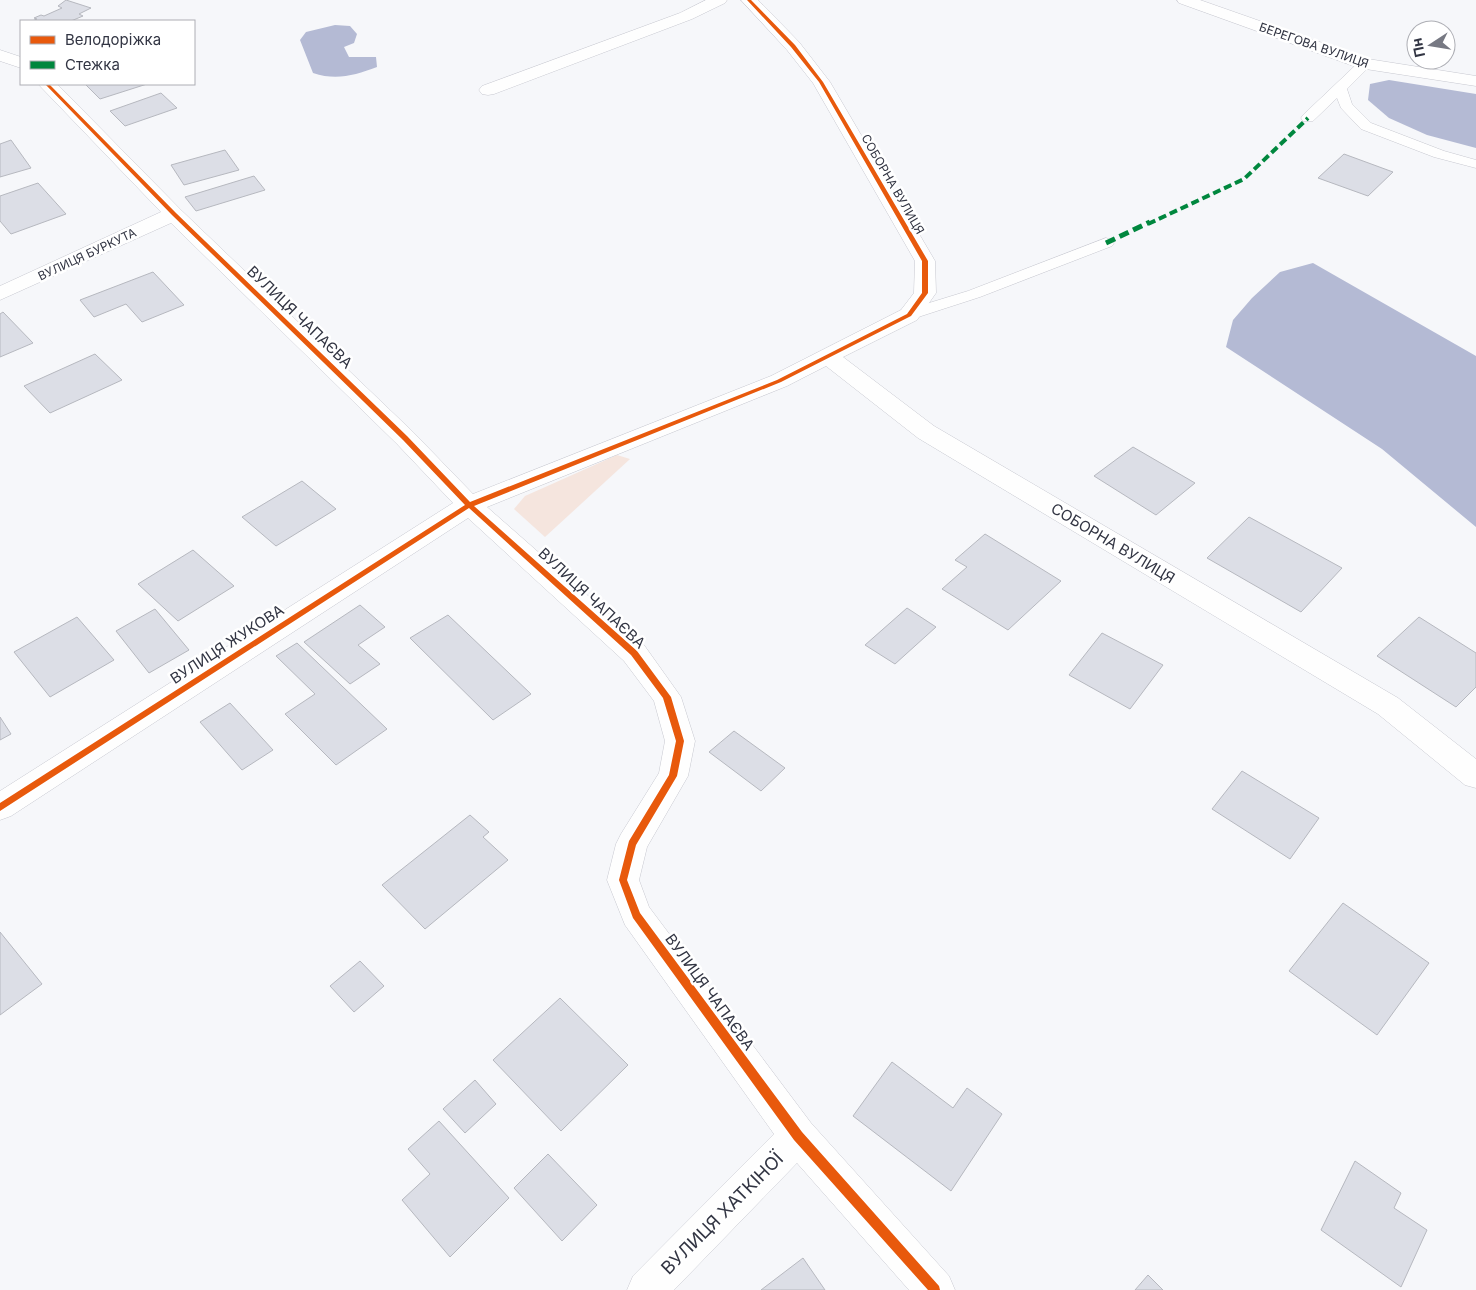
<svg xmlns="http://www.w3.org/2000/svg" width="1476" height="1290" viewBox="0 0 1476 1290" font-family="Inter,sans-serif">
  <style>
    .green { fill: #f5e5de }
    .water { fill: #b4bad4 }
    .building { fill: #dcdee6; stroke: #b6b8bf }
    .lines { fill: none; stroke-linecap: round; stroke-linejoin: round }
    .service-casing { stroke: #c7c8d0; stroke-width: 1 }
    .minor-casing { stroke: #c7c8d0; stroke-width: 1 }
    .service { fill: #fefefe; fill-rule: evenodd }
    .minor { fill: #fefefe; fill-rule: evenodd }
    .quiet-far1 { stroke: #00873e; stroke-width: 4; stroke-dasharray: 8 4; stroke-linecap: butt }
    .quiet { stroke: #00873e; stroke-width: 5; stroke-dasharray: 10 5; stroke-linecap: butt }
    .cycleway-casing { stroke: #fff; stroke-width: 3 }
    .cycleway { fill: #e8590c; fill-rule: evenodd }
    .labels { text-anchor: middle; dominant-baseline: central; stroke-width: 5; stroke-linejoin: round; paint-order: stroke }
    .far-street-label { font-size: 12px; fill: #323543; stroke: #fff }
    .street-label { font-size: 15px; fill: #323543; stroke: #fff }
    .near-street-label { font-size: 18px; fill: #323543; stroke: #fff }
  </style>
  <rect width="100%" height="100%" fill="#f6f7fa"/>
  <path class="green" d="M 617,455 L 630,459 L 545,537 L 514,509 L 525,496 Z"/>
  <g class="water">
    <path d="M 335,25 L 350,26 L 357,34 L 354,43 L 344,47 L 349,57 L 376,57 L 377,67 C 355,75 337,81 313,73 L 300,40 L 306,32 Z"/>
    <path d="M 1389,80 L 1476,94 L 1476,148 L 1427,135 L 1389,118 L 1368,100 L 1370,84 Z"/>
    <path d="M 1313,263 L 1476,356 L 1476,527 L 1382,449 L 1226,347 L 1233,320 L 1252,298 L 1280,272 Z"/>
  </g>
  <g class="building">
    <path d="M 66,0 L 91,8 L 79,14 L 83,16 L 71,21 L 32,21 L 37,19 L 34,18 L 41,15 L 44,16 L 62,8 L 58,6 Z"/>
    <path d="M 85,84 L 147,84 L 100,99 Z"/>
    <path d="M 161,93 L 177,108 L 125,126 L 110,111 Z"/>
    <path d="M 11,140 L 31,168 L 0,177 L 0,144 Z"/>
    <path d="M 225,150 L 239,170 L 184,185 L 171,165 Z"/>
    <path d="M 1344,154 L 1393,172 L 1368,196 L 1318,178 Z"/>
    <path d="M 254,176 L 265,190 L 196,211 L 185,197 Z"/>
    <path d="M 38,183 L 66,214 L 11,234 L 0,221 L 0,196 Z"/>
    <path d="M 153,272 L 184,305 L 142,322 L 126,304 L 94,317 L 80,300 Z"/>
    <path d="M 3,312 L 33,343 L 0,357 L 0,314 Z"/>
    <path d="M 95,354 L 122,380 L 50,413 L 24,386 Z"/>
    <path d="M 1133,447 L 1195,483 L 1156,515 L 1094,476 Z"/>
    <path d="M 302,481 L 336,509 L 276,546 L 242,517 Z"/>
    <path d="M 1249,517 L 1342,568 L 1301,612 L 1207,558 Z"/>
    <path d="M 985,534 L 1061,581 L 1008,630 L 942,589 L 967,567 L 955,560 Z"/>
    <path d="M 193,550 L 234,586 L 178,621 L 138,584 Z"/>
    <path d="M 360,605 L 385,627 L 358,645 L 380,664 L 350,684 L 304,642 Z"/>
    <path d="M 907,608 L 936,627 L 895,664 L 865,645 Z"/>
    <path d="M 155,609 L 189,650 L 149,673 L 116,631 Z"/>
    <path d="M 448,615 L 531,694 L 493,720 L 410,638 Z"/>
    <path d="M 77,617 L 114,660 L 50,697 L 14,652 Z"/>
    <path d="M 1419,617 L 1476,653 L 1476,687 L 1456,707 L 1377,656 Z"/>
    <path d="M 1102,633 L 1163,665 L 1130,709 L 1069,675 Z"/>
    <path d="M 297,643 L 387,729 L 336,765 L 285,714 L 315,694 L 276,656 Z"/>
    <path d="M 230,703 L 273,750 L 242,770 L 200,722 Z"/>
    <path d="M 0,717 L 11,734 L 0,740 Z"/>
    <path d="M 734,731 L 785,768 L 761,791 L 709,752 Z"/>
    <path d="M 1242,771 L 1319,818 L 1290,859 L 1212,809 Z"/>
    <path d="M 470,815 L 489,832 L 483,837 L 508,860 L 425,929 L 382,885 Z"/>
    <path d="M 1343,903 L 1429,963 L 1377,1035 L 1289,971 Z"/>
    <path d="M 0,932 L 42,984 L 0,1015 Z"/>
    <path d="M 360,961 L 384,986 L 354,1012 L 330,986 Z"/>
    <path d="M 560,998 L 628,1065 L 561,1131 L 493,1060 Z"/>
    <path d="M 892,1062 L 953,1108 L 967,1088 L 1002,1114 L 951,1191 L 853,1116 Z"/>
    <path d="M 475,1080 L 496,1104 L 465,1133 L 443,1109 Z"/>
    <path d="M 439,1121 L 509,1198 L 450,1257 L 402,1200 L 430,1174 L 408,1149 Z"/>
    <path d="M 548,1154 L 597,1205 L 562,1241 L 514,1188 Z"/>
    <path d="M 1355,1161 L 1401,1193 L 1394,1208 L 1427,1230 L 1401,1287 L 1321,1230 Z"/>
    <path d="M 803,1258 L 825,1290 L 761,1290 Z"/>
    <path d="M 1148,1275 L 1163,1290 L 1135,1290 Z"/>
  </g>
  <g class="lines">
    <defs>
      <g id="service">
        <path d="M 1365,60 L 1372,64 L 1347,89 L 1352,104 L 1371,123 L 1444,151 L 1476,160 L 1476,168 L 1434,157 L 1361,129 L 1341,108 L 1337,98 L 1313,121 L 1303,121 L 1301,118 L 1303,115 L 1360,61 Z"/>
        <path d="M 1106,238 L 1112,240 L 1114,243 L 1112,246 L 980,297 L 909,320 L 903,319 L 901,315 L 903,311 L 968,291 Z"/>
      </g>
      <g id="minor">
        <path d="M 706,0 L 727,0 L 725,3 L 692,19 L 494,94 L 488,95 L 482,94 L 479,90 L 482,86 L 680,13 Z"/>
        <path d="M 741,0 L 758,0 L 799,42 L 830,82 L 935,261 L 936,293 L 917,320 L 843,357 L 934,426 L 1398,698 L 1476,759 L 1476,788 L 1465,785 L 1378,714 L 918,438 L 826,366 L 787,386 L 487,507 L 644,645 L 681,697 L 695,741 L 688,776 L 647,847 L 639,880 L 649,907 L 811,1123 L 949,1276 L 955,1290 L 909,1290 L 797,1163 L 674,1290 L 627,1290 L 633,1276 L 774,1134 L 625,925 L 607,880 L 616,844 L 621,834 L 659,773 L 665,741 L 654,701 L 624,661 L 468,518 L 11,816 L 0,820 L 0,791 L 453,503 L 397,444 L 171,223 L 0,300 L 0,286 L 161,212 L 38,84 L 57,84 L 181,210 L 413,432 L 473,494 L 771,376 L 901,310 L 914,293 L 915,261 L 813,83 L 787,50 Z"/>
        <path d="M 1177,0 L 1200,0 L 1368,59 L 1476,76 L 1476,86 L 1359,68 L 1179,3 Z"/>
        <path d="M 0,50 L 21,57 L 21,68 L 0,61 Z"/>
      </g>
    </defs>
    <use href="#service" class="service-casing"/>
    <use href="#minor" class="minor-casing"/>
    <use href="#service" class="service"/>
    <use href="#minor" class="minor"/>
    <path class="quiet-far1" d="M 1148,224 L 1244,179 L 1308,118"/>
    <path class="quiet" d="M 1106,243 L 1150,222"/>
    <defs>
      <path id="cycleway" d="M 747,0 L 751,0 L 795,45 L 823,82 L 928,261 L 928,293 L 911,316 L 781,382 L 474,506 L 637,651 L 671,697 L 684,741 L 677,776 L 636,845 L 627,880 L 640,913 L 802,1132 L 939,1286 L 940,1290 L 928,1290 L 794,1140 L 633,918 L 619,880 L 629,841 L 669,775 L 676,741 L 663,698 L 631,655 L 469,508 L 0,811 L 0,803 L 465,505 L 403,440 L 172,215 L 45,84 L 49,84 L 176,213 L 407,436 L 470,502 L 777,380 L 907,314 L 922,293 L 922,261 L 819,82 L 791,47 Z"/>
    </defs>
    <use href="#cycleway" class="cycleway-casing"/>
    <use href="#cycleway" class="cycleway"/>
  </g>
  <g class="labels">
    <g class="far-street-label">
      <text transform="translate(1314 45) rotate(19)">БЕРЕГОВА ВУЛИЦЯ</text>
      <text transform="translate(893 184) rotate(60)">СОБОРНА ВУЛИЦЯ</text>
      <text transform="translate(87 254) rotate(-25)">ВУЛИЦЯ БУРКУТА</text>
    </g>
    <g class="street-label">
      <text transform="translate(300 317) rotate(44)">ВУЛИЦЯ ЧАПАЄВА</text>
      <text transform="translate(1113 543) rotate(31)">СОБОРНА ВУЛИЦЯ</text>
      <text transform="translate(592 598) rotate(43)">ВУЛИЦЯ ЧАПАЄВА</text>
      <text transform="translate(227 644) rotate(-33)">ВУЛИЦЯ ЖУКОВА</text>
      <text transform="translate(710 992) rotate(54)">ВУЛИЦЯ ЧАПАЄВА</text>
    </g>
    <g class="near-street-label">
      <text transform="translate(722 1213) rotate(-45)">ВУЛИЦЯ ХАТКІНОЇ</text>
    </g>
  </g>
  <rect x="20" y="20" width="175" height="65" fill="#ffffff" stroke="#adaeb4"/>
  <rect x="30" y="36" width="25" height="8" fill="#e8590c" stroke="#adaeb4"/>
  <text x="65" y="45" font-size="15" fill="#323543">Велодоріжка</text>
  <rect x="30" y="61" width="25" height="8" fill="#00873e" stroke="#adaeb4"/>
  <text x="65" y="70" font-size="15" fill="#323543">Стежка</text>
  <g transform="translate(1431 45) rotate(258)"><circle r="24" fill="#ffffff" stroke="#adaeb4"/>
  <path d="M0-4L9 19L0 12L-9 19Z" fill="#777983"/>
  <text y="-8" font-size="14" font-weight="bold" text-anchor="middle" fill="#323543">Пн</text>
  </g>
</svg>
